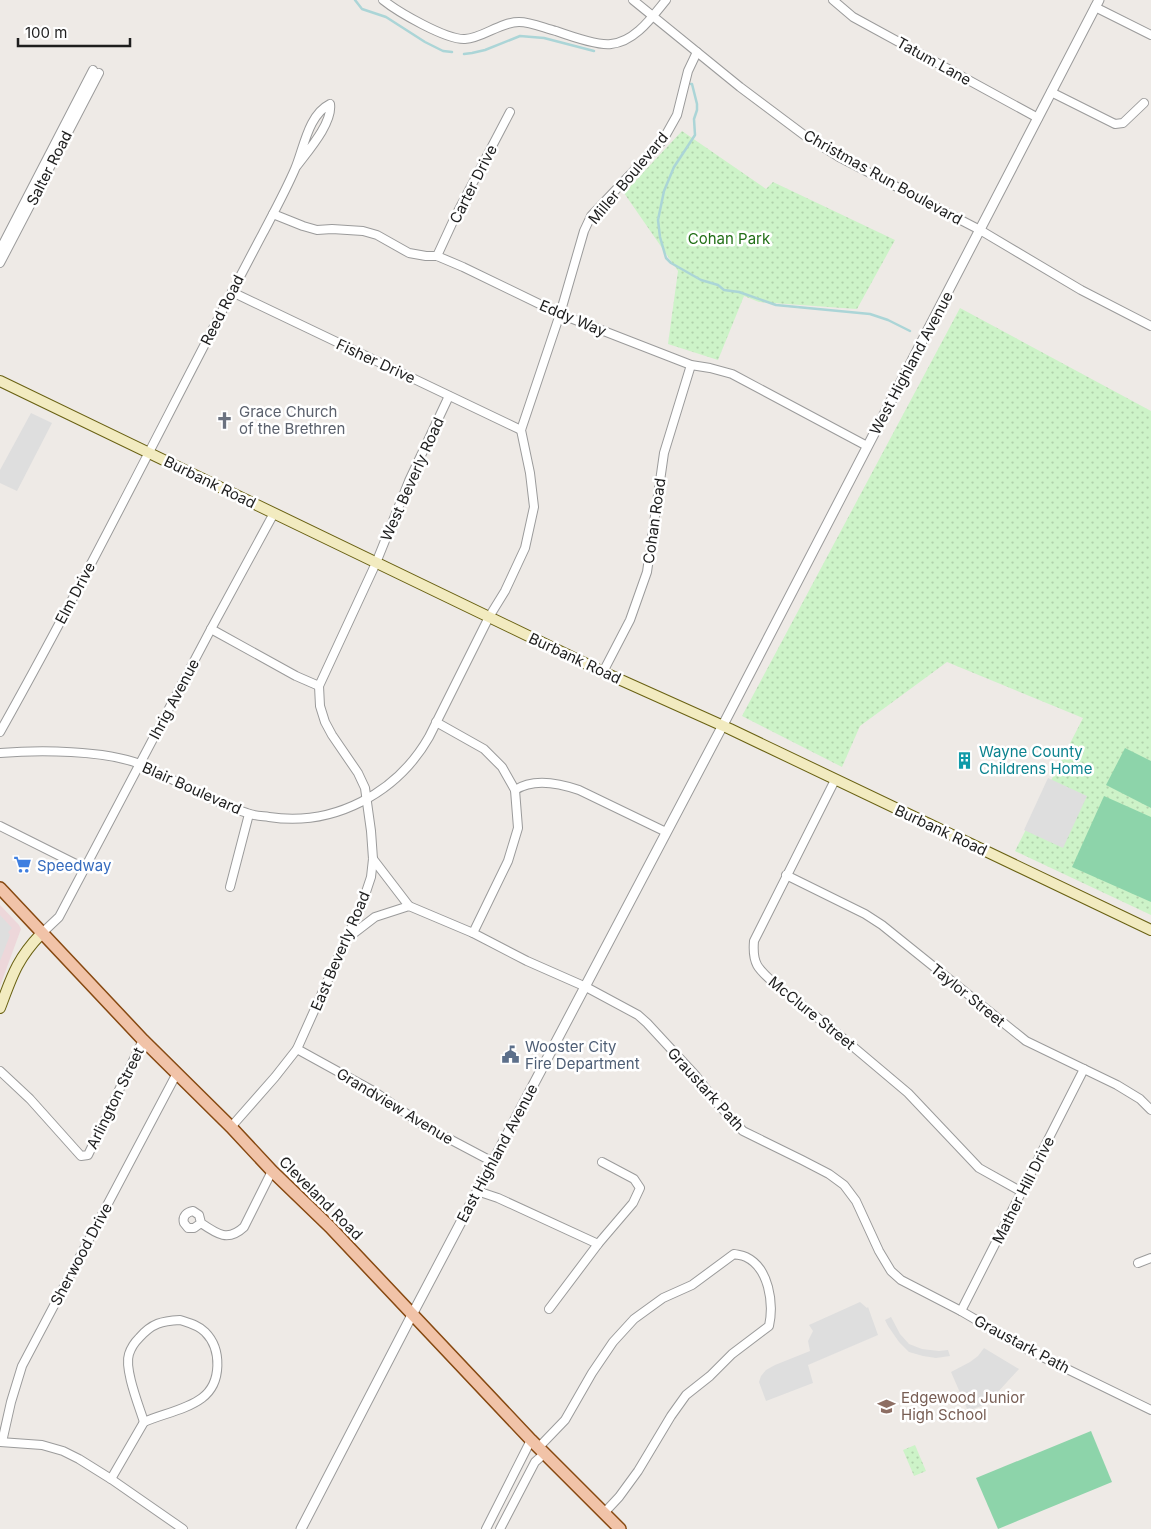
<svg xmlns="http://www.w3.org/2000/svg" width="1151" height="1529" viewBox="0 0 1151 1529" font-family="Inter,sans-serif">
  <style>
    .commercial { fill: #edd7da }
    .park { fill: url(#park-dots) }
    .pitch { fill: #8dd4aa }
    .parking { fill: #dedede }
    .lines { fill: none; stroke-linecap: round; stroke-linejoin: round }
    .stream { stroke: #abd5d7; stroke-width: 2.5 }
    .minor-casing { stroke: #9b9b9b; stroke-width: 10 }
    .tertiary-casing { stroke: #9b9b9b; stroke-width: 11 }
    .secondary-casing { stroke: #696112; stroke-width: 12 }
    .primary-casing { stroke: #874911; stroke-width: 14 }
    .minor { stroke: #fff; stroke-width: 8 }
    .tertiary { stroke: #fff; stroke-width: 9 }
    .secondary { stroke: #f2ebc0; stroke-width: 10 }
    .primary { stroke: #f1c3a8; stroke-width: 11 }
    .labels { text-anchor: middle; dominant-baseline: central; stroke-width: 5; stroke-linejoin: round; paint-order: stroke }
    .street-label { font-size: 15px; fill: #1e1e1e; stroke: #fff }
    .park-label { font-size: 15px; fill: #237018; stroke: #fff }
    .worship-label { font-size: 15px; fill: #5b616d; stroke: #fff; text-anchor: start }
    .culture-label { font-size: 15px; fill: #0d838f; stroke: #fff; text-anchor: start }
    .shop-label { font-size: 15px; fill: #366cbe; stroke: #fff; text-anchor: start }
    .service-label { font-size: 15px; fill: #4e5e75; stroke: #fff; text-anchor: start }
    .education-label { font-size: 15px; fill: #785e54; stroke: #fff; text-anchor: start }
  </style>
  <defs>
    <pattern id="park-dots" width="8" height="8" patternUnits="userSpaceOnUse" patternTransform="scale(1.25)"><rect width="8" height="8" fill="#cdf3c8"/><path d="M2 2h.1M6 6h.1" fill="none" stroke="#b0d0ab" stroke-width="1.8" stroke-linecap="round"/></pattern>
  </defs>
  <rect width="100%" height="100%" fill="#eeeae6"/>
  <path class="commercial" d="M 0,905 L 19,925 L 21,929 L 0,986 Z"/>
  <g class="park">
    <path d="M 682,131 L 766,189 L 773,182 L 895,240 L 857,309 L 759,302 L 744,296 L 718,360 L 668,344 L 678,271 L 624,193 Z"/>
    <path d="M 960,308 L 1151,411 L 1151,915 L 1015,851 L 1083,718 L 947,662 L 860,726 L 842,767 L 742,716 Z"/>
    <path d="M 915,1445 L 926,1471 L 914,1476 L 903,1450 Z"/>
  </g>
  <g class="pitch">
    <path d="M 1125,748 L 1151,761 L 1151,808 L 1106,785 Z"/>
    <path d="M 1104,796 L 1151,817 L 1151,902 L 1072,867 Z"/>
    <path d="M 1091,1431 L 1112,1482 L 998,1529 L 976,1478 Z"/>
  </g>
  <g class="parking">
    <path d="M 31,413 L 52,423 L 17,491 L 0,483 L 0,470 Z"/>
    <path d="M 1048,778 L 1087,796 L 1063,848 L 1024,830 Z"/>
    <path d="M 0,915 L 12,928 L 8,932 L 10,935 L 0,961 Z"/>
    <path d="M 860,1302 L 867,1308 L 868,1307 L 878,1335 L 808,1365 L 813,1383 L 766,1401 L 759,1382 L 761,1376 L 766,1370 L 775,1365 L 810,1351 L 808,1341 L 813,1331 L 809,1325 Z"/>
    <path d="M 891,1317 L 900,1334 L 909,1344 L 922,1349 L 930,1350 L 939,1351 L 948,1350 L 950,1356 L 936,1358 L 923,1356 L 909,1352 L 899,1342 L 888,1326 L 885,1320 Z"/>
    <path d="M 984,1348 L 1019,1369 L 996,1394 L 981,1406 L 968,1411 L 951,1372 L 970,1362 L 978,1356 Z"/>
  </g>
  <g class="lines">
    <g class="stream">
      <path d="M 355,0 L 362,9 L 386,17 L 425,42 L 443,51 L 452,52"/>
      <path d="M 464,54 L 472,53 L 485,50 L 520,36 L 544,38 L 594,51"/>
      <path d="M 691,84 L 692,84 L 697,104 L 697,110 L 694,119 L 695,135 L 674,167 L 664,191 L 658,220 L 660,237 L 666,258 L 671,263 L 701,280 L 718,285 L 724,290 L 739,292 L 776,305 L 870,314 L 888,320 L 910,331"/>
    </g>
    <defs>
      <g id="minor">
        <path d="M 383,0 C 398,12 446,40 465,39 C 483,38 500,22 519,22 C 531,22 544,28 556,31 C 570,36 598,46 611,44 C 635,42 652,17 666,0"/>
        <path d="M 633,0 L 740,87 L 804,135 L 839,157 L 980,230 L 1081,290 L 1151,326"/>
        <path d="M 833,0 L 853,17 L 1038,118"/>
        <path d="M 1095,7 L 1151,35"/>
        <path d="M 1051,92 L 1115,124 L 1123,123 L 1144,103"/>
        <path d="M 273,214 L 303,226 L 317,230 L 332,229 L 363,231 L 377,235 L 409,253 L 426,256 L 437,256 L 463,267 L 560,314 L 691,365 L 710,368 L 732,374 L 867,446"/>
        <path d="M 0,250 L 93,70"/>
        <path d="M 437,256 L 455,217 L 510,112"/>
        <path d="M 0,263 L 99,73"/>
        <path d="M 232,292 L 521,430"/>
        <path d="M 211,629 L 296,676 L 319,686"/>
        <path d="M 603,672 L 630,620 L 647,572 L 664,453 L 691,365"/>
        <path d="M 436,722 L 484,749 L 502,767 L 515,790 L 518,828 L 508,861 L 473,933"/>
        <path d="M 0,732 C 92,568 175,399 263,233 C 274,212 286,190 295,169 C 304,148 308,115 330,104 C 333,123 307,152 296,167"/>
        <path d="M 0,753 C 39,750 104,750 140,764 C 149,768 158,773 167,777 C 193,790 219,804 247,813 C 254,816 262,816 269,817 C 334,827 397,793 429,737 L 489,617 L 505,591 L 525,548 L 534,507 L 530,473 L 521,430 L 560,314 L 584,231 L 591,216 L 663,140 L 677,115 L 688,71 L 697,52"/>
        <path d="M 835,780 L 754,941 C 752,964 758,969 775,984 L 838,1034 L 908,1093 L 979,1168 L 1022,1192"/>
        <path d="M 515,790 C 533,778 559,783 579,790 L 666,832"/>
        <path d="M 0,826 L 84,868"/>
        <path d="M 373,859 L 409,906"/>
        <path d="M 786,875 L 865,914 L 882,925 L 1026,1041 L 1117,1085 L 1140,1099 L 1151,1110"/>
        <path d="M 230,887 L 249,814"/>
        <path d="M 41,934 L 59,917 L 211,629 L 274,513"/>
        <path d="M 345,940 L 375,917 L 409,906 L 473,933 L 527,961 L 586,987 L 638,1015 L 647,1023 L 696,1076 L 717,1103 L 743,1131 L 802,1160 L 829,1174 L 844,1185 L 856,1201 L 879,1251 L 891,1271 L 901,1280 L 961,1311 L 1026,1349 L 1151,1410"/>
        <path d="M 297,1049 L 375,1092 L 423,1125 L 493,1162"/>
        <path d="M 0,1071 L 30,1099 L 81,1156 L 88,1155 L 143,1040"/>
        <path d="M 231,1127 L 275,1077 L 297,1049 L 362,904 L 371,877 L 373,859 L 371,831 L 365,788 L 358,773 L 332,735 L 325,722 L 320,706 L 319,686 L 376,563 L 409,481 L 449,396"/>
        <path d="M 477,1191 L 498,1198 L 598,1244"/>
        <path d="M 201,1223 L 194,1228 L 188,1228 L 184,1223 C 182,1216 187,1212 193,1211 L 199,1215 L 201,1223 C 217,1234 228,1242 244,1227 L 272,1171"/>
        <path d="M 1138,1263 L 1151,1258"/>
        <path d="M 549,1309 L 598,1244 L 633,1203 L 640,1188 L 634,1179 L 602,1162"/>
        <path d="M 961,1311 L 1084,1069"/>
        <path d="M 180,1320 C 189,1323 198,1325 205,1332 C 222,1349 222,1383 202,1398 C 186,1410 162,1414 144,1422 C 139,1406 124,1369 129,1354 C 131,1348 135,1342 139,1338 C 152,1323 162,1321 180,1320 Z"/>
        <path d="M 0,1442 L 42,1445 L 63,1451 L 79,1459 L 111,1479 L 183,1529"/>
        <path d="M 2,1442 L 11,1402 L 22,1366 L 177,1073"/>
        <path d="M 539,1447 L 565,1420 L 592,1373 L 613,1342 L 634,1319 L 663,1298 L 692,1285 L 734,1254 C 738,1255 742,1255 746,1257 C 769,1268 774,1303 769,1326 L 732,1354 L 710,1376 L 686,1395 L 671,1416 L 638,1471 L 619,1497 L 604,1513"/>
        <path d="M 111,1479 L 144,1422"/>
        <path d="M 486,1529 L 531,1440"/>
        <path d="M 500,1529 L 535,1462 L 545,1453"/>
      </g>
      <path id="tertiary" d="M 301,1529 L 413,1313 L 723,725 L 1099,0"/>
      <g id="secondary">
        <path d="M 0,381 L 603,672 L 730,729 L 1151,930"/>
        <path d="M 0,1008 C 12,976 17,959 41,934"/>
      </g>
      <path id="primary" d="M 0,888 L 143,1040 L 231,1127 L 272,1171 L 330,1227 L 531,1440 L 620,1529"/>
    </defs>
    <use href="#minor" class="minor-casing"/>
    <use href="#tertiary" class="tertiary-casing"/>
    <use href="#secondary" class="secondary-casing"/>
    <use href="#primary" class="primary-casing"/>
    <use href="#minor" class="minor"/>
    <use href="#tertiary" class="tertiary"/>
    <use href="#secondary" class="secondary"/>
    <use href="#primary" class="primary"/>
  </g>
  <defs>
    <symbol id="church-bare" viewBox="-9 -9 18 18"><path d="M-1.2-6h2.4v3.5h3.3v2.4h-3.3V6h-2.4V-.1h-3.3v-2.4h3.3Z" fill="#6b7280" stroke="#fff" stroke-width="2.5" paint-order="stroke"/></symbol>
    <symbol id="building-bare" viewBox="-9 -9 18 18"><path d="M-4-6H4V6H1V3H-1V6H-4ZM-2.5-4.3h1.7v1.8h-1.7ZM.8-4.3h1.7v1.8H.8ZM-2.5-1h1.7V.8h-1.7ZM.8-1h1.7V.8H.8Z" fill="#0f9aa8" stroke="#fff" stroke-width="2.5" paint-order="stroke"/></symbol>
    <symbol id="supermarket-bare" viewBox="-9 -9 18 18"><path d="M-6-5.5h2.5l.6 2H6L4.5 2H-2.5L-4.4-4H-6ZM-1.5 3.2a1.3 1.3 0 1 0 .1 0ZM3 3.2a1.3 1.3 0 1 0 .1 0Z" fill="#3f7fe0" stroke="#fff" stroke-width="2.5" paint-order="stroke"/></symbol>
    <symbol id="civic-bare" viewBox="-9 -9 18 18"><path d="M-.6-6.5H3V-4.5H.6V-3L4-1V1h2V6H-6V1h2V-1L-.6-3ZM-1.2 2.5V6h2.4V2.5Z" fill="#5c6f8a" stroke="#fff" stroke-width="2.5" paint-order="stroke"/></symbol>
    <symbol id="school-bare" viewBox="-9 -9 18 18"><path d="M0-5L7-2L0 1L-7-2ZM-4 1L0 2.5L4 1V4Q0 6-4 4Z" fill="#8d6e63" stroke="#fff" stroke-width="2.5" paint-order="stroke"/></symbol>
  </defs>
  <g fill-rule="evenodd">
    <use href="#church-bare" x="212" y="408" width="25" height="25"/>
    <use href="#building-bare" x="952" y="748" width="25" height="25"/>
    <use href="#supermarket-bare" x="10" y="852" width="25" height="25"/>
    <use href="#civic-bare" x="498" y="1042" width="25" height="25"/>
    <use href="#school-bare" x="874" y="1394" width="25" height="25"/>
  </g>
  <g class="labels">
    <g class="street-label">
      <text transform="translate(934 61) rotate(29)">Tatum Lane</text>
      <text transform="translate(49 168) rotate(-63)">Salter Road</text>
      <text transform="translate(883 177) rotate(29)">Christmas Run Boulevard</text>
      <text transform="translate(628 178) rotate(-50)">Miller Boulevard</text>
      <text transform="translate(473 184) rotate(-63)">Carter Drive</text>
      <text transform="translate(222 310) rotate(-63)">Reed Road</text>
      <text transform="translate(573 318) rotate(23)">Eddy Way</text>
      <text transform="translate(376 361) rotate(25)">Fisher Drive</text>
      <text transform="translate(911 363) rotate(-62)">West Highland Avenue</text>
      <text transform="translate(412 479) rotate(-66)">West Beverly Road</text>
      <text transform="translate(210 482) rotate(26)">Burbank Road</text>
      <text transform="translate(654 521) rotate(-82)">Cohan Road</text>
      <text transform="translate(75 593) rotate(-62)">Elm Drive</text>
      <text transform="translate(575 658) rotate(25)">Burbank Road</text>
      <text transform="translate(174 699) rotate(-62)">Ihrig Avenue</text>
      <text transform="translate(192 788) rotate(24)">Blair Boulevard</text>
      <text transform="translate(941 830) rotate(25)">Burbank Road</text>
      <text transform="translate(340 951) rotate(-67)">East Beverly Road</text>
      <text transform="translate(968 995) rotate(39)">Taylor Street</text>
      <text transform="translate(812 1013) rotate(39)">McClure Street</text>
      <text transform="translate(706 1089) rotate(48)">Graustark Path</text>
      <text transform="translate(115 1098) rotate(-64)">Arlington Street</text>
      <text transform="translate(395 1106) rotate(31)">Grandview Avenue</text>
      <text transform="translate(497 1153) rotate(-62)">East Highland Avenue</text>
      <text transform="translate(1023 1190) rotate(-63)">Mather Hill Drive</text>
      <text transform="translate(321 1198) rotate(45)">Cleveland Road</text>
      <text transform="translate(81 1254) rotate(-62)">Sherwood Drive</text>
      <text transform="translate(1022 1344) rotate(28)">Graustark Path</text>
    </g>
    <g class="park-label">
      <text x="729" y="238">Cohan Park</text>
    </g>
    <g class="worship-label">
      <text x="239" y="411">Grace Church<tspan x="239" dy="17">of the Brethren</tspan></text>
    </g>
    <g class="culture-label">
      <text x="979" y="751">Wayne County<tspan x="979" dy="17">Childrens Home</tspan></text>
    </g>
    <g class="shop-label">
      <text x="37" y="865">Speedway</text>
    </g>
    <g class="service-label">
      <text x="525" y="1046">Wooster City<tspan x="525" dy="17">Fire Department</tspan></text>
    </g>
    <g class="education-label">
      <text x="901" y="1397">Edgewood Junior<tspan x="901" dy="17">High School</tspan></text>
    </g>
  </g>
  <path d="M18 38v8h112v-8" fill="none" stroke="#1e1e1e" stroke-width="2.5"/>
  <text x="25" y="38" font-size="15" fill="#1e1e1e" stroke="#ffffff" stroke-width="4" paint-order="stroke">100 m</text>
</svg>
